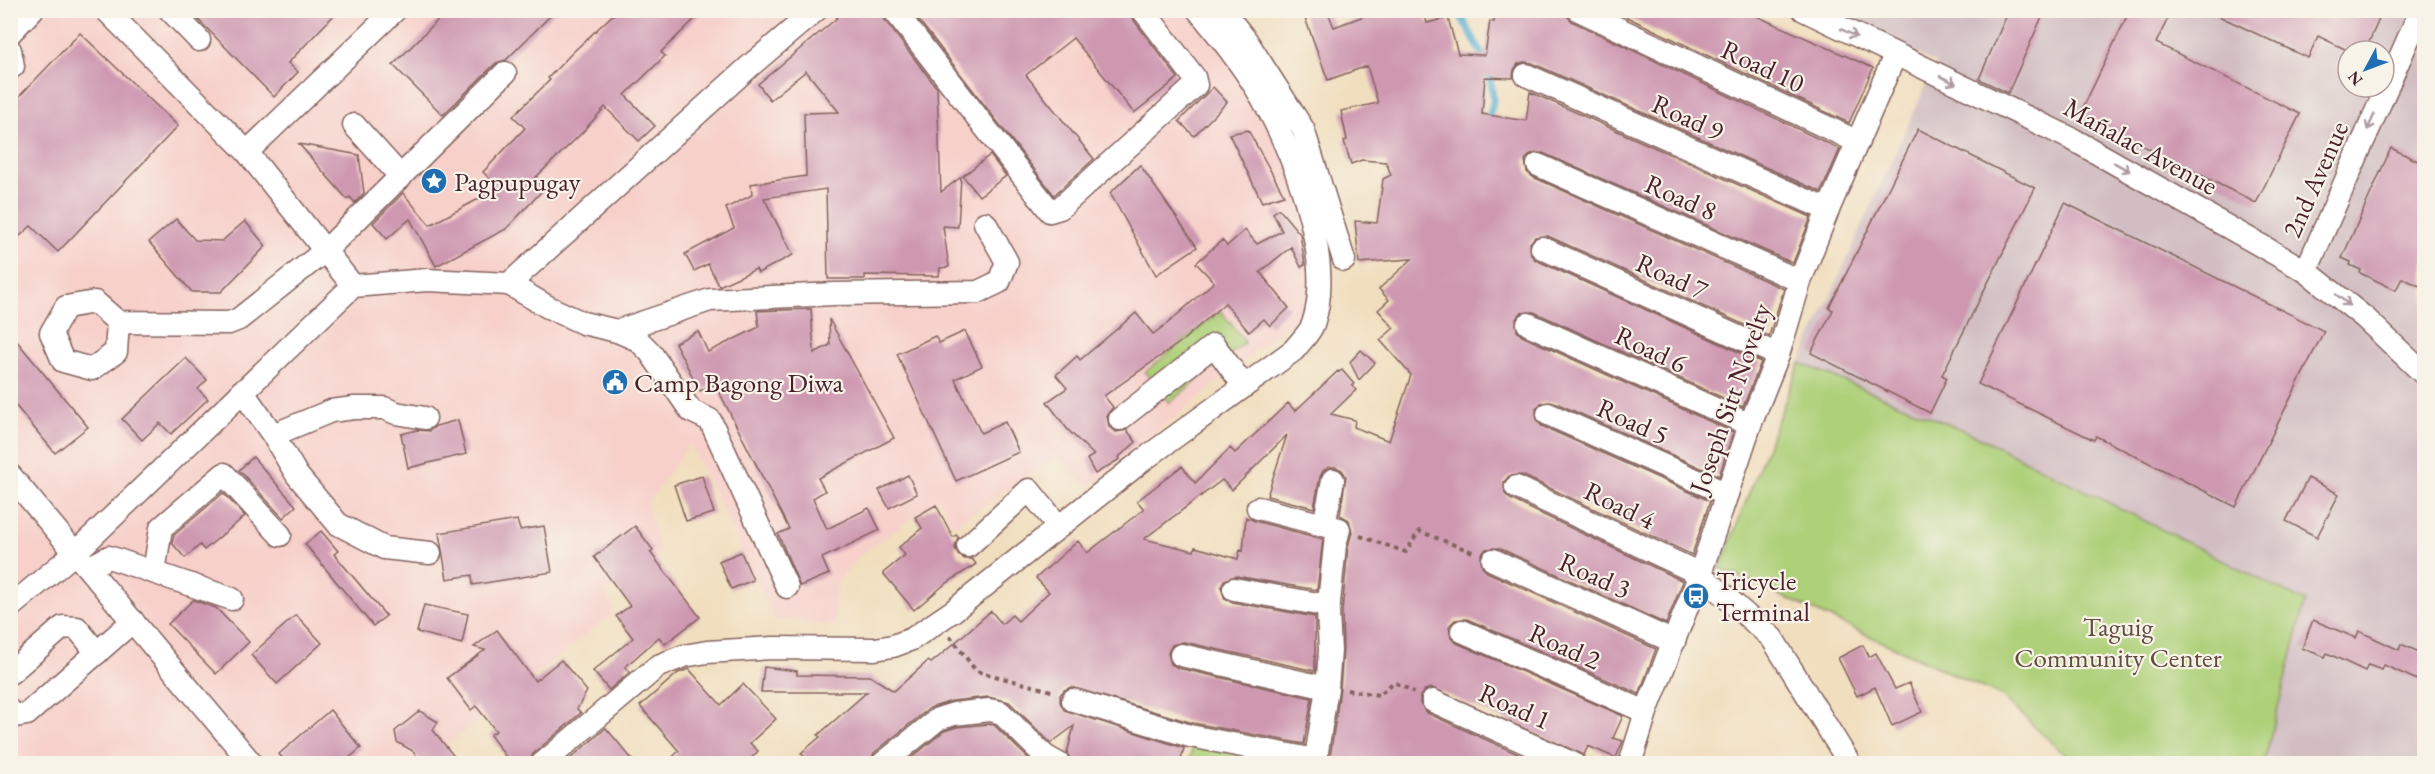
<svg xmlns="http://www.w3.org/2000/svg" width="2435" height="774" viewBox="0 0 2435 774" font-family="'EB Garamond',serif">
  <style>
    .built { fill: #f7d0ca }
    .industrial { fill: #d2bec2; fill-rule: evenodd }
    .green { fill: #aed079; stroke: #7c7852; stroke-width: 1.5 }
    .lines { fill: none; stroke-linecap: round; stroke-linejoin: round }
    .stream { stroke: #52aed0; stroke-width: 7 }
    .building { fill: #ce98b1 }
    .minor-casing { stroke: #84625e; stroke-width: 25 }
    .path { stroke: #84625e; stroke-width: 4; stroke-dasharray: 4.5 4.5; stroke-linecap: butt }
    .minor { stroke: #fff; stroke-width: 22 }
    .oneway { stroke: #ae9aa0 }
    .labels { text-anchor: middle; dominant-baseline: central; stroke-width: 4.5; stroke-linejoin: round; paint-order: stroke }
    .street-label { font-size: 27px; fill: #4a1f2b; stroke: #f7f3e8 }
    .poi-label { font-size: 27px; fill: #4a1f2b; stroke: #f7f3e8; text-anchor: start }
    .park-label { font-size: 27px; fill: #634b3e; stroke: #f7f3e8 }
  </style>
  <rect width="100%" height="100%" fill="#f7f3e8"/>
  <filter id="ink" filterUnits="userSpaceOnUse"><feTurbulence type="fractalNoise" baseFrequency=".0167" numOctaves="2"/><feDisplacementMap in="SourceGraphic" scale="12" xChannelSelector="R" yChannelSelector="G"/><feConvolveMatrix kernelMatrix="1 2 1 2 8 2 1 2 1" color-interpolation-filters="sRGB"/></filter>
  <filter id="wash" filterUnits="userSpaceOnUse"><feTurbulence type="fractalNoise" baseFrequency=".008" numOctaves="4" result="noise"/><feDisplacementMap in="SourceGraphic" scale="24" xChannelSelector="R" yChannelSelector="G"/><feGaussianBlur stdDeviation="1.35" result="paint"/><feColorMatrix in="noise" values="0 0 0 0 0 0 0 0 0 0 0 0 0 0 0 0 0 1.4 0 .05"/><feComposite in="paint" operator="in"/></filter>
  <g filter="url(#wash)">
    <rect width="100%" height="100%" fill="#f1debe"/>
    <path class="built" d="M 10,11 L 1211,11 L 1321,211 L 1331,301 L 1293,321 L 1089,487 L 1056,457 L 953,526 L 939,498 L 858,557 L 838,582 L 834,602 L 835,626 L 775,619 L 690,443 L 647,504 L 660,552 L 606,594 L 614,613 L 424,763 L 11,763 Z"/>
    <path class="industrial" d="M 1824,11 L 2424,11 L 2424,763 L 2074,763 L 2003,697 L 1720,568 L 1800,363 L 1936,63 ZM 2348,51 L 2384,51 L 2384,87 L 2348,87 Z"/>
    <g class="green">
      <path d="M 1221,311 L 1245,342 L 1169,403 L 1145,372 Z"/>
      <path d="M 1800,363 L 1975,435 L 2305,602 L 2264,763 L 2074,763 L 2003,697 L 1720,568 Z"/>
      <path d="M 1195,740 L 1240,750 L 1236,763 L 1188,764 Z"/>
    </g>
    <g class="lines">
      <path class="stream" d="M 1457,10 C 1473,36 1492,68 1493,99 C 1493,106 1489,115 1487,122"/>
    </g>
    <g id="blocks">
      <g class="building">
        <path d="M 189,10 L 339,10 L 288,63 L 298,72 L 274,97 Z"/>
        <path d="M 448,10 L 556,10 L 506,60 L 496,63 L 443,115 L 393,65 Z"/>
        <path d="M 618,10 L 704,10 L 661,52 L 665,56 L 625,95 L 655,126 L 639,141 L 605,107 L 582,133 L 534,179 L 544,189 L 506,229 L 436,266 L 410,219 L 387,239 L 373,223 L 403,193 L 430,225 L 499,188 L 483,172 L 525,128 L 513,116 L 550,80 L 548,78 L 573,52 Z"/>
        <path d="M 831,10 L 881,10 L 883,18 L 937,88 L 941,192 L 961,177 L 958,227 L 943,226 L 949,267 L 940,268 L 939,276 L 865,275 L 865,279 L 828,279 L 826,189 L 764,198 L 793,255 L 758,273 L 756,269 L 719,286 L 708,264 L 694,271 L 685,254 L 734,228 L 726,208 L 752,195 L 751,184 L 806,176 L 804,113 L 839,112 L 806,71 L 770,100 L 758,84 L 837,18 Z"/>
        <path d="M 911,10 L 1130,10 L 1132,18 L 1178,78 L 1134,113 L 1073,38 L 1026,75 L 1094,159 L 1054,195 Z"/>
        <path d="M 1302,10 L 1327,10 L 1334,27 L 1364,16 L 1362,10 L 1423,10 L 1427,23 L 1448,18 L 1458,54 L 1485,55 L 1490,21 L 1494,22 L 1495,10 L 1566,10 L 1568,17 L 1573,22 L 1840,149 L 1821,192 L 1532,63 L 1524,62 L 1518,64 L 1514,70 L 1513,78 L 1485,77 L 1482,114 L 1526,121 L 1530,92 L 1811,217 L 1793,263 L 1543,153 L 1531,154 L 1525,160 L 1527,172 L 1533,177 L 1784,289 L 1769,336 L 1548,236 L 1535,237 L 1530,243 L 1531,255 L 1536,260 L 1761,362 L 1743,407 L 1534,312 L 1521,313 L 1516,319 L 1517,331 L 1522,336 L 1733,432 L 1719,476 L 1554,402 L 1541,403 L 1536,409 L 1537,421 L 1542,426 L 1710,501 L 1692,555 L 1522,475 L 1509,476 L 1504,482 L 1505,494 L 1510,499 L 1683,581 L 1666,624 L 1499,548 L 1486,549 L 1481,555 L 1482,567 L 1487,572 L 1656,649 L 1639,694 L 1467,619 L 1455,620 L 1449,626 L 1451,638 L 1457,643 L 1623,716 L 1613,738 L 1623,741 L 1616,758 L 1588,746 L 1584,755 L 1432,688 L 1425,690 L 1420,696 L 1420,703 L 1427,713 L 1540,764 L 1329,764 L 1340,689 L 1343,650 L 1342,612 L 1348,547 L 1352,532 L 1349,520 L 1340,515 L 1346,476 L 1342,470 L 1336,467 L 1329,467 L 1323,471 L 1320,477 L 1314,508 L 1267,496 L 1287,435 L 1232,490 L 1222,480 L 1144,539 L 1194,551 L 1195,547 L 1238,559 L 1240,550 L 1243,551 L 1246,517 L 1255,521 L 1323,539 L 1317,590 L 1236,576 L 1224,580 L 1221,587 L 1225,599 L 1232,602 L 1315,617 L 1315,671 L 1184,642 L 1172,645 L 1168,653 L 1171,664 L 1178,668 L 1312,698 L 1304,744 L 1193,723 L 1071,687 L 1064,690 L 1060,695 L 1060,702 L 1064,710 L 1184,748 L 1180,764 L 1072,764 L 1067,753 L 1074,726 L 1051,743 L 1009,702 L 988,697 L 952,701 L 930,708 L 874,753 L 869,764 L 810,764 L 801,753 L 820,737 L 818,735 L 867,692 L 761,692 L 764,667 L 797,671 L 797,675 L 870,676 L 894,691 L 928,661 L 931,663 L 942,654 L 991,611 L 1002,624 L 1012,615 L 1018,621 L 1049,592 L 1036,578 L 1078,541 L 1087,553 L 1144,509 L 1137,501 L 1182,466 L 1195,483 L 1230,448 L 1235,453 L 1288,403 L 1295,411 L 1338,371 L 1339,372 L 1342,370 L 1354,384 L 1352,386 L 1356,390 L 1331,414 L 1355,420 L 1354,427 L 1389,441 L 1411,375 L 1380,340 L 1394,328 L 1378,310 L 1389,300 L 1379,289 L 1412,259 L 1359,263 L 1355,221 L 1377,223 L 1383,179 L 1391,175 L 1386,162 L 1362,160 L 1351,164 L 1344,141 L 1347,140 L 1341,111 L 1378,103 L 1367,66 L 1328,80 Z"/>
        <path d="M 1612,10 L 1743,10 L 1873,68 L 1849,123 Z"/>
        <path d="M 2009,10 L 2045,10 L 2008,93 L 1979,79 Z"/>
        <path d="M 2130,10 L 2172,10 L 2156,43 L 2300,114 L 2256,203 L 2080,114 Z"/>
        <path d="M 2206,10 L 2383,10 L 2365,51 L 2349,51 L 2318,36 L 2308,58 Z"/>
        <path d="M 80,33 L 178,126 L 58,252 L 31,226 L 10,245 L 10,106 Z"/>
        <path d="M 1213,87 L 1227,102 L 1194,136 L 1179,121 Z"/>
        <path d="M 1918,129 L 2035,188 L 1942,375 L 1947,378 L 1930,413 L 1811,353 L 1833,310 L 1829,308 Z"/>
        <path d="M 1248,130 L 1284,195 L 1262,202 L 1229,134 Z"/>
        <path d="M 299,144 L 359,155 L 364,193 L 355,203 L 350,197 L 347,199 Z"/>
        <path d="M 2391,148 L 2424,164 L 2424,288 L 2402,278 L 2396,290 L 2360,273 L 2361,270 L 2350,265 L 2351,262 L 2342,258 Z"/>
        <path d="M 990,155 L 1006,176 L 979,196 L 963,176 Z"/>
        <path d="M 1140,165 L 1197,247 L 1156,275 L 1110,193 Z"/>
        <path d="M 2065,203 L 2324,331 L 2236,507 L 2096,436 L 2094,440 L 1978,384 Z"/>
        <path d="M 1279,209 L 1300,234 L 1305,265 L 1301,267 L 1291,247 L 1260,272 L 1289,308 L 1270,326 L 1264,319 L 1249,332 L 1225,303 L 1182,341 L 1104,396 L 1113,407 L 1107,415 L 1109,427 L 1116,432 L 1127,430 L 1136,442 L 1119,457 L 1120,459 L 1095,474 L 1087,459 L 1094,455 L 1068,430 L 1047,402 L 1067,388 L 1056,375 L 1077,356 L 1080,360 L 1136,313 L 1153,334 L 1168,323 L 1214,282 L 1196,263 L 1222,240 L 1227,246 L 1245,230 L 1257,244 L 1282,231 L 1273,213 Z"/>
        <path d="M 176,219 L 195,240 L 222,241 L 245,221 L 266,246 L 221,292 L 192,292 L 149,242 Z"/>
        <path d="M 811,309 L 814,353 L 830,345 L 829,319 L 894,438 L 818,478 L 825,491 L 813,498 L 827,529 L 869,508 L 880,530 L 822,558 L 829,574 L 800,586 L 778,534 L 789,529 L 715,384 L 700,391 L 675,343 L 698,331 L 708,352 L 759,327 L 757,311 Z"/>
        <path d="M 965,331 L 982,366 L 955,379 L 981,433 L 1005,422 L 1019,452 L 956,481 L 897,354 L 935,336 L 939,343 Z"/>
        <path d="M 10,333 L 88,427 L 55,453 L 10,399 Z"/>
        <path d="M 1361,350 L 1375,363 L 1359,380 L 1350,362 Z"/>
        <path d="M 186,358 L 207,380 L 198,389 L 208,399 L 171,434 L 160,423 L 142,440 L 122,419 Z"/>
        <path d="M 458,420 L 466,454 L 408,468 L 401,434 L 417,430 L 429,431 L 436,426 Z"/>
        <path d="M 253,457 L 296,506 L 283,518 L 239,470 Z"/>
        <path d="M 908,475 L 917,494 L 889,508 L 879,490 Z"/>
        <path d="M 702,476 L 714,513 L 686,521 L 674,485 Z"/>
        <path d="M 2308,478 L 2339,494 L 2317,537 L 2286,521 Z"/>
        <path d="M 223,493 L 245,516 L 204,550 L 200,545 L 185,558 L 172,543 L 174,535 Z"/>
        <path d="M 936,505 L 953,537 L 956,535 L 958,537 L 955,548 L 958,555 L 965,559 L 972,559 L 976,564 L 944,585 L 914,610 L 883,573 L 905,555 L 899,547 L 922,528 L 915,517 Z"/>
        <path d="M 517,520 L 520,530 L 544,526 L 552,572 L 473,585 L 472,575 L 447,579 L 439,533 Z"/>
        <path d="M 635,526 L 653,550 L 650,552 L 700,617 L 665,644 L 659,637 L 625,667 L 630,672 L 609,690 L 593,671 L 633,638 L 616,616 L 630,606 L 594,557 Z"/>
        <path d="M 321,531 L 338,551 L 334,554 L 386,616 L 373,626 L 305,544 Z"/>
        <path d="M 741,552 L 753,580 L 731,589 L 719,561 Z"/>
        <path d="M 193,600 L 216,608 L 249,642 L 216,674 L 168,624 Z"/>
        <path d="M 424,605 L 468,614 L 462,644 L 417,632 Z"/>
        <path d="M 296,615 L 322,643 L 277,684 L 251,655 Z"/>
        <path d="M 2313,620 L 2356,638 L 2359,631 L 2399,650 L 2401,644 L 2424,654 L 2424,683 L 2384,665 L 2382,670 L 2368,665 L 2365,671 L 2327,653 L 2325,657 L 2302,648 Z"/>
        <path d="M 497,630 L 535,681 L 561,660 L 587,691 L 577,709 L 581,713 L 533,754 L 529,764 L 511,764 L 490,735 L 496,731 L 476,706 L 471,710 L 447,678 L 485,650 L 474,647 Z"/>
        <path d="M 1863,645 L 1869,657 L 1876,653 L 1895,689 L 1909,683 L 1922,712 L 1892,726 L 1875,687 L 1857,696 L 1838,658 Z"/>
        <path d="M 689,669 L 721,705 L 743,684 L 776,719 L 750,743 L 758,751 L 746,764 L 665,764 L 679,751 L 640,706 L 678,673 Z"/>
        <path d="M 330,710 L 361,748 L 342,764 L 287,764 L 279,754 Z"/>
        <path d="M 420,711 L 438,722 L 433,730 L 460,764 L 423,764 L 413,751 L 397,742 L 395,731 Z"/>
        <path d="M 989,724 L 994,725 L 1029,759 L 1023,764 L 904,764 L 944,731 L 957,727 Z"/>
        <path d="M 606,728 L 636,764 L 564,764 Z"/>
      </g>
    </g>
  </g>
  <g filter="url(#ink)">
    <use href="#blocks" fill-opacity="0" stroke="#84625e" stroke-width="1.5"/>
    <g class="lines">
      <defs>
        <g id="minor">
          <path d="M 106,10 L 247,152 L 353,286"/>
          <path d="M 170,10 L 199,40"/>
          <path d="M 894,10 L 1050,211 L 1060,208 L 1196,85 L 1194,77 L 1143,10"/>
          <path d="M 1222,10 L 1246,40 L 1303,129 L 1344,260"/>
          <path d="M 1579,10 L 1858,142"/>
          <path d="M 1804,10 L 2074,140 L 2306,271 L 2365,318 L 2424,374"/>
          <path d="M 10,33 L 32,10"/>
          <path d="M 10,50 L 13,66 L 10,68"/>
          <path d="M 1526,75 L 1828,210"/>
          <path d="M 354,125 L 401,177"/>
          <path d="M 247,152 L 395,10"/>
          <path d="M 1538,165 L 1800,281"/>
          <path d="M 1542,248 L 1778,355"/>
          <path d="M 2306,271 L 2421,10"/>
          <path d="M 509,284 L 751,65 L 816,10"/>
          <path d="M 118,322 L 116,352 L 92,369 L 63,361 L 51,333 L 66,307 L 95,302 L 118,322 L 229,323 L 239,319 L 326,250 L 505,73"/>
          <path d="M 1528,324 L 1750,425"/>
          <path d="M 617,331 L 710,300 L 834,294 L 978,292 L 999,282 L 1007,262 L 985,223"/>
          <path d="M 242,391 L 273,435 L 297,475 L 338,524 L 384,548 L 430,553"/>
          <path d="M 1548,414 L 1727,494"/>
          <path d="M 1120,419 L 1214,345 L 1244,386"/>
          <path d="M 273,435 L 331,411 L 354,408 L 384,408 L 396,413 L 425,418"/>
          <path d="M 10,475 L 252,764"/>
          <path d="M 1516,487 L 1700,574 L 1772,638 L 1850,764"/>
          <path d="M 1258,508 L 1339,529 L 1335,545 L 1328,612 L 1330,651 L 1327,688 L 1315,764"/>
          <path d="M 1324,525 L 1333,480"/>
          <path d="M 968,546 L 1029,490 L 1059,527"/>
          <path d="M 1493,560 L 1674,642"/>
          <path d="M 88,568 L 109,557 L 232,599"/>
          <path d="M 154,572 L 161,528 L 224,474 L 280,535"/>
          <path d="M 1234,589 L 1329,606"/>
          <path d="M 10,607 L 76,552 L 353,286 L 427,280 L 509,284 L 548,307 L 583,323 L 617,331 L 638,340 L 650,352 L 691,411 L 710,420 L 787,587"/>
          <path d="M 1462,631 L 1646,712"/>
          <path d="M 1181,655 L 1327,688"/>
          <path d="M 10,673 L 63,627 L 77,628 L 97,653"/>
          <path d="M 1073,700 L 1190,736 L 1316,760"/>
          <path d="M 1433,701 L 1574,764"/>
          <path d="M 10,711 L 15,716 L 27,714 L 133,621"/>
          <path d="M 542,764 L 658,666 L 684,656 L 707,652 L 773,648 L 875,649 L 893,646 L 912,639 L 953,611 L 1143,460 L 1294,350 C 1300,342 1310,333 1313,324 C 1336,258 1291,144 1256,88 C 1239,61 1219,35 1198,10"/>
          <path d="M 882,764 L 938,719 L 954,714 L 989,710 L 1000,712 L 1045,756 L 1059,764"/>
          <path d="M 1630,764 L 1646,712 L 1700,574 L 1750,425 L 1778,355 L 1800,281 L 1828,210 L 1895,55"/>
        </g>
      </defs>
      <use href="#minor" class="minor-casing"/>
      <g class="path">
        <path d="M 1360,536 L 1406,552 L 1419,531 L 1475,553"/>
        <path d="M 950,636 L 976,671 L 1055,692"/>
        <path d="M 1347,690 L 1379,695 L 1394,682 L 1414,692"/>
      </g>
      <use href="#minor" class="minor"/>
    </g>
    <defs><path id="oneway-shaft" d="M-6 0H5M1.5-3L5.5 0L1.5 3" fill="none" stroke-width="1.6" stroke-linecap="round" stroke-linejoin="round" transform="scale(1.5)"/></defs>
    <g class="oneway">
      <use href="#oneway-shaft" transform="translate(1849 33) rotate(26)"/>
      <use href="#oneway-shaft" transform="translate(1948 80) rotate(25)"/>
      <use href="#oneway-shaft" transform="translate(2371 122) rotate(114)"/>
      <use href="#oneway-shaft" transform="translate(2122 167) rotate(29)"/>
      <use href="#oneway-shaft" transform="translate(2343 300) rotate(39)"/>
    </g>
  </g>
  <defs>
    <symbol id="sight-disc" viewBox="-11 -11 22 22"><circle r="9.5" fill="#1f6fb2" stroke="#f7f3e8"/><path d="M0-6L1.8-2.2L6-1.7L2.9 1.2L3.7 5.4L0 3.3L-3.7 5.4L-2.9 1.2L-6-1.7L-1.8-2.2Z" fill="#fff"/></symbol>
    <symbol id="civic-disc" viewBox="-11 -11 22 22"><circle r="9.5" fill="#1f6fb2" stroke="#f7f3e8"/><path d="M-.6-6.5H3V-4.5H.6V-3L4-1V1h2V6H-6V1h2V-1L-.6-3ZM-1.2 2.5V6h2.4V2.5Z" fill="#fff"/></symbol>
    <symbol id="bus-disc" viewBox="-11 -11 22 22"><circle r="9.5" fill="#1f6fb2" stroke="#f7f3e8"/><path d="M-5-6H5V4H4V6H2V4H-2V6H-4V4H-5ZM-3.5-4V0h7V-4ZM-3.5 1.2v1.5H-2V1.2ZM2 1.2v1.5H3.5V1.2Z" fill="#fff"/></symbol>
  </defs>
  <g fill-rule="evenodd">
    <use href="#sight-disc" x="419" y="166" width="30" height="30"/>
    <use href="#civic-disc" x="600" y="367" width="30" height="30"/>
    <use href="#bus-disc" x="1681" y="581" width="30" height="30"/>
  </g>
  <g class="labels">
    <g class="street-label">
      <text transform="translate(1763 66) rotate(25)">Road 10</text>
      <text transform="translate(1688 117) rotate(24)">Road 9</text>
      <text transform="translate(2141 146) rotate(29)">Mañalac Avenue</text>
      <text transform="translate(2315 179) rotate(-66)">2nd Avenue</text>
      <text transform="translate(1681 197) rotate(24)">Road 8</text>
      <text transform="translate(1672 276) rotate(24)">Road 7</text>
      <text transform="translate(1651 349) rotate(25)">Road 6</text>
      <text transform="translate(1730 398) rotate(-71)">Joseph Sitt Novelty</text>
      <text transform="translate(1633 421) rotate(24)">Road 5</text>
      <text transform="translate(1620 505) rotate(26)">Road 4</text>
      <text transform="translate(1595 575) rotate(24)">Road 3</text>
      <text transform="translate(1565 646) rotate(24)">Road 2</text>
      <text transform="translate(1515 706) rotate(24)">Road 1</text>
    </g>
    <g class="poi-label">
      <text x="454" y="181">Pagpupugay</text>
      <text x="634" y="382">Camp Bagong Diwa</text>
      <text x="1716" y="580">Tricycle<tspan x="1716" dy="31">Terminal</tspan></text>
    </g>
    <g class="park-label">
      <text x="2118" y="626">Taguig<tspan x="2118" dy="31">Community Center</tspan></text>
    </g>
  </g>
  <rect width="2435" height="774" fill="none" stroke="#f7f3e8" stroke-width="36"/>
  <g transform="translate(2366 69) rotate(229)"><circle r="28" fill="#f7f3e8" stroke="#b29e9c" stroke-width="1.5"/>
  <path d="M0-4.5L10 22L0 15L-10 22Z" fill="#1f6fb2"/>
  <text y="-9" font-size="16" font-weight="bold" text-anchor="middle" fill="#4a1f2b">N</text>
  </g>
</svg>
